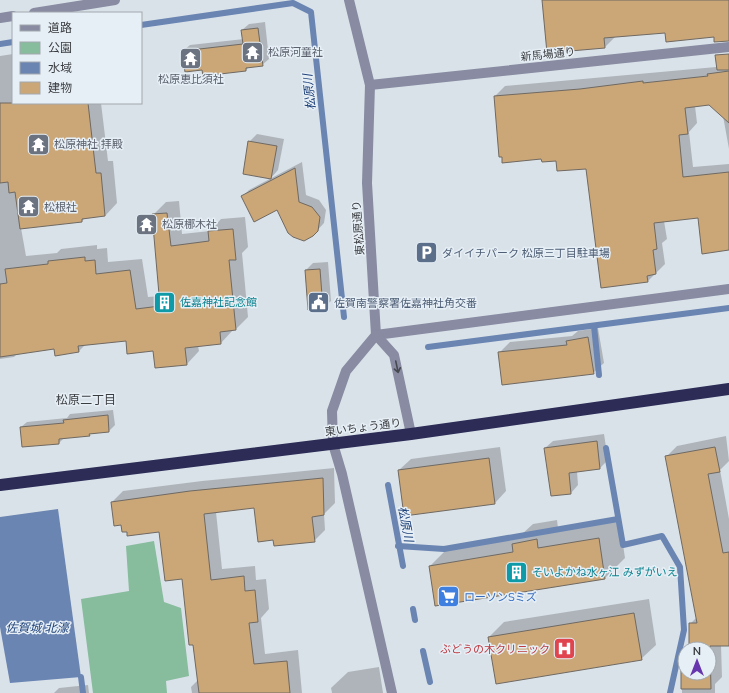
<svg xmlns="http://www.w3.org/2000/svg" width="729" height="693" viewBox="0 0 729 693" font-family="Mulish,'Noto Sans JP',sans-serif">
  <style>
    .green { fill: #87bc9d }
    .water { fill: #6a85b2 }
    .shadow { fill: #0003 }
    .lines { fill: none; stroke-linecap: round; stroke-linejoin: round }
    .stream { stroke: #6a85b2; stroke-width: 6 }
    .building { fill: #cba778; stroke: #6f6962 }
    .minor { stroke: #888ba1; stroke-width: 10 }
    .highway { stroke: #2c2c57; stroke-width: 12 }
    .oneway { stroke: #46494f }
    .labels { text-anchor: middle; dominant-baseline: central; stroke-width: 3; stroke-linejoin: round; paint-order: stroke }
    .worship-label { font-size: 11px; fill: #5b616d; stroke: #e7eff6; text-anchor: start }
    .street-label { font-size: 11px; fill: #3a3d40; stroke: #e7eff6 }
    .service-label { font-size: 11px; fill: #4e5e75; stroke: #e7eff6; text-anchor: start }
    .culture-label { font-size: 11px; fill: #0d838f; stroke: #e7eff6; text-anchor: start }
    .shop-label { font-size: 11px; fill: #366cbe; stroke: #e7eff6; text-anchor: start }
    .health-label { font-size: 11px; fill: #be3a42; stroke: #e7eff6; text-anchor: end }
    .water-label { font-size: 12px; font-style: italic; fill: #1b3e76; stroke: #e7eff6 }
    .neighbourhood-label { font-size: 12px; fill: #3a3d40; stroke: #e7eff6 }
  </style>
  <rect width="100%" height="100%" fill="#dae2e9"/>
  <path class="green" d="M 154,541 L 164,602 L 181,608 L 189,676 L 166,681 L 167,693 L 93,693 L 81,599 L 129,591 L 126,546 Z"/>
  <path class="water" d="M 58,509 L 81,677 L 10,683 L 0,627 L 0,517 Z"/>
  <g class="shadow">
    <path d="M 543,0 L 729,0 L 729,34 L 666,32 L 615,37 L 605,47 Z"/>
    <path d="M 265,22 L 269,59 L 262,65 L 249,67 L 246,70 L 203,69 L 183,51 L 190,45 L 244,39 L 242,30 L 249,24 Z"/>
    <path d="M 13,54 L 13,103 L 101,103 L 108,161 L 113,161 L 117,203 L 105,216 L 85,218 L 82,221 L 21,228 L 26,256 L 57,253 L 61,249 L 97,245 L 97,249 L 107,248 L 108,262 L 142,259 L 148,297 L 160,296 L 153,215 L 166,202 L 179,201 L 182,234 L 210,231 L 221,219 L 245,217 L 248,247 L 242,253 L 248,317 L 236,329 L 233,330 L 221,343 L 198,346 L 199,351 L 187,364 L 127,340 L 85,345 L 79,351 L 55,348 L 18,353 L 14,357 L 0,359 L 0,56 Z"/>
    <path d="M 729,60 L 729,149 L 723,116 L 709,104 L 695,106 L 697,123 L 689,132 L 693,167 L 729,164 L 729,249 L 698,216 L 664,221 L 667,239 L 662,243 L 665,264 L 648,281 L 587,168 L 557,160 L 495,96 L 505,86 L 716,67 Z"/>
    <path d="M 257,134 L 284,139 L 278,170 L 271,178 L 244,173 L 249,142 Z"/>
    <path d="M 302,162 L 306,195 L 319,200 L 326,210 L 324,223 L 313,235 L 278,208 L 242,197 L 249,190 Z"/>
    <path d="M 328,262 L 331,301 L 323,308 L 309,309 L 306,270 L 313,263 Z"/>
    <path d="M 598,328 L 604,363 L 593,373 L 499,353 L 510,342 L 572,336 L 578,331 Z"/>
    <path d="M 113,410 L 115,425 L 109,431 L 64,438 L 59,443 L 21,427 L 27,422 L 67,418 L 70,414 Z"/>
    <path d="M 604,434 L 608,460 L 600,468 L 577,471 L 578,485 L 571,493 L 545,448 L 553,441 Z"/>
    <path d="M 726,436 L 729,461 L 720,470 L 729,519 L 729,645 L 721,645 L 722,677 L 715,684 L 715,693 L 682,693 L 682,671 L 685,668 L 685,673 L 709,673 L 709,649 L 690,649 L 690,624 L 697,617 L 666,457 L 677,446 Z"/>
    <path d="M 500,447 L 506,491 L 495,503 L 399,470 L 411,459 Z"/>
    <path d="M 334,468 L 335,503 L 324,514 L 325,530 L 314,541 L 274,539 L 255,507 L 216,512 L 222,569 L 255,566 L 256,580 L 266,579 L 269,609 L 261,618 L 265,654 L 298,650 L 302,693 L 192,693 L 191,687 L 198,680 L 183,578 L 160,531 L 128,531 L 112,502 L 123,491 L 202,481 Z"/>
    <path d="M 619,518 L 625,558 L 605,578 L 436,605 L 430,566 L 450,546 L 522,534 L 533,524 L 557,520 L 558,528 Z"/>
    <path d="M 649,599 L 656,645 L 641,659 L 489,637 L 504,622 Z"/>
    <path d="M 379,667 L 383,693 L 332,693 L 331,688 L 348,672 Z"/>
    <path d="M 88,685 L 89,693 L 54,693 L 59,688 Z"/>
  </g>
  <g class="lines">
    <g class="stream">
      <path d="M 141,25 L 293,3 L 311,12 L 344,317"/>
      <path d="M 0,44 L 13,42"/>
      <path d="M 594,326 L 599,375"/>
      <path d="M 428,347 L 729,308"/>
      <path d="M 606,448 L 623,545 L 662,536 L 680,567 L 684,630 L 670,693"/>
      <path d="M 388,485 L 403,566"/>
      <path d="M 398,546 L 444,549 L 618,519"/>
      <path d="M 413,609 L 415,620"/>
      <path d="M 423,651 L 430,682"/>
      <path d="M 81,677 L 83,693"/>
    </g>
  </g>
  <g class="building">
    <path d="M 542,0 L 729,0 L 729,41 L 714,42 L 714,37 L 666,42 L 665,33 L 604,38 L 605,48 L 547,53 Z"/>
    <path d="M 258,28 L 263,66 L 246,68 L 246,71 L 203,76 L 202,70 L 185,72 L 182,51 L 243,44 L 241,30 Z"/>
    <path d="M 729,54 L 729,70 L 717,70 L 715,55 Z"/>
    <path d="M 729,71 L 729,123 L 709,105 L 685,108 L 688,134 L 679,135 L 683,177 L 729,172 L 729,250 L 702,254 L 698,218 L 654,223 L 657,249 L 653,250 L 656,274 L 647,276 L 648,282 L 601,288 L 586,169 L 557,171 L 556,161 L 542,162 L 541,159 L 502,163 L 502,157 L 499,157 L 494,96 L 580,89 L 643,81 L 643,83 L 708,76 L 707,74 Z"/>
    <path d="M 0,103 L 88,103 L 96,173 L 101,173 L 105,216 L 82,219 L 82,222 L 20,229 L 15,192 L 9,193 L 8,182 L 0,183 Z"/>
    <path d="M 248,141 L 277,146 L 271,179 L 243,174 Z"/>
    <path d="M 295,168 L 299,202 L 312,207 L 320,217 L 318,231 L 313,236 L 304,241 L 293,237 L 288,233 L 277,210 L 254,222 L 241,196 Z"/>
    <path d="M 167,213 L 171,246 L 209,241 L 208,231 L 233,229 L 236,260 L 229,260 L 236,330 L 220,332 L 221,344 L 185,348 L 187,365 L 155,368 L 153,351 L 127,354 L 126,341 L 78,346 L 79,352 L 55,356 L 54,349 L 0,357 L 0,284 L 7,283 L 5,269 L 48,264 L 48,261 L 85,257 L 85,261 L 95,260 L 96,274 L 130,270 L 136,309 L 160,306 L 152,214 Z"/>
    <path d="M 320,269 L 323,309 L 308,310 L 305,270 Z"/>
    <path d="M 588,337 L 594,374 L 502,385 L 498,352 L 567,345 L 566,341 Z"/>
    <path d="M 108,415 L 109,432 L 89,434 L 90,436 L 59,439 L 59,444 L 22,447 L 20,427 L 64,423 L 63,420 Z"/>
    <path d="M 597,441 L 600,469 L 569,473 L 571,494 L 551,496 L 544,448 Z"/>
    <path d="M 715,447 L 720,472 L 708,474 L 723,553 L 729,552 L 729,646 L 710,646 L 711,689 L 681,689 L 681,671 L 685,671 L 685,673 L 709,673 L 709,649 L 689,649 L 689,623 L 697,623 L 665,456 Z"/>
    <path d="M 489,458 L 495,504 L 404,516 L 398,470 Z"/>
    <path d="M 323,478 L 324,515 L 312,517 L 315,542 L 274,546 L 273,540 L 258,542 L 254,508 L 204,514 L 211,580 L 244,576 L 245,591 L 255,590 L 258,622 L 249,623 L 254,664 L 287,661 L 290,693 L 199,693 L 193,645 L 189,645 L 182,579 L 165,581 L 159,532 L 127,536 L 127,532 L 122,532 L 121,525 L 114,526 L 111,502 L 190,491 Z"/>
    <path d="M 599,538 L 605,579 L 435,606 L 429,566 L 513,552 L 512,544 L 537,539 L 538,548 Z"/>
    <path d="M 634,613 L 642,660 L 496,684 L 488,637 Z"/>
  </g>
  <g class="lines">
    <g class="minor">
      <path d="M 349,0 L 370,85 L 367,183 L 376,335 L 346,371 L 332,411 L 333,444 L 342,474 L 392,693"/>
      <path d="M 34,13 L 115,0"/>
      <path d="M 0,18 L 13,16"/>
      <path d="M 370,85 L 729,47"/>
      <path d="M 376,335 L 729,289"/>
      <path d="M 376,335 L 394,355 L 411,434"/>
    </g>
    <path class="highway" d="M 0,485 L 411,434 L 729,389"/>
  </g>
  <defs><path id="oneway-shaft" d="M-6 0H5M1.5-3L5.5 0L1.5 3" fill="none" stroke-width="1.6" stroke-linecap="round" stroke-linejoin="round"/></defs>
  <use class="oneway" href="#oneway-shaft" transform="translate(397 367) rotate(78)"/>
  <defs>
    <symbol id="temple-square" viewBox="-11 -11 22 22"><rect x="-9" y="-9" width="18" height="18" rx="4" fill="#6b7280" stroke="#e7eff6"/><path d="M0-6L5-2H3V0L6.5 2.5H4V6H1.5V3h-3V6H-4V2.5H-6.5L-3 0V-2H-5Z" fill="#fff"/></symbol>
    <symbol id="parking-square" viewBox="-11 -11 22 22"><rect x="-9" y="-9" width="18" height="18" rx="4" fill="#5c6f8a" stroke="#e7eff6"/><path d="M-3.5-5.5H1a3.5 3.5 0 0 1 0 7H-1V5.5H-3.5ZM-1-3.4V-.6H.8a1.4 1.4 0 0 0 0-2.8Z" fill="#fff"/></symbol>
    <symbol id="building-square" viewBox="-11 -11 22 22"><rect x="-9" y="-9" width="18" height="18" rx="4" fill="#0f9aa8" stroke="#e7eff6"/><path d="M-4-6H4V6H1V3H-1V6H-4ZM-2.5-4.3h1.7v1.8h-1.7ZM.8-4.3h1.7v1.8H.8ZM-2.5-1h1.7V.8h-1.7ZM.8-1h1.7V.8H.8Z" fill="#fff"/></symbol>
    <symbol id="civic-square" viewBox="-11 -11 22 22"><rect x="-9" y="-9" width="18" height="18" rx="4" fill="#5c6f8a" stroke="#e7eff6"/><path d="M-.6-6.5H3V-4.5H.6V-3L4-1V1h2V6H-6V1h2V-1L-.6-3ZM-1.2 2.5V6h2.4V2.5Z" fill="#fff"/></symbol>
    <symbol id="supermarket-square" viewBox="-11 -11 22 22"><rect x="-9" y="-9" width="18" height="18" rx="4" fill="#3f7fe0" stroke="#e7eff6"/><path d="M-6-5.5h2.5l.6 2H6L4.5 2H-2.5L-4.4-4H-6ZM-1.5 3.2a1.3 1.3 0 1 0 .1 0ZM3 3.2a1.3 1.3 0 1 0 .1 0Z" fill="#fff"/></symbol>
    <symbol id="hospital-square" viewBox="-11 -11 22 22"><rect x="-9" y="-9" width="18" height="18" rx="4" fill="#e0444e" stroke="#e7eff6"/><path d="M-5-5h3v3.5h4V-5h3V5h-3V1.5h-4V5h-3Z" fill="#fff"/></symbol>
  </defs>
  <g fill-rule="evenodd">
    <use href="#temple-square" x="240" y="40" width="25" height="25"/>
    <use href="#temple-square" x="178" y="46" width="25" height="25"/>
    <use href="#temple-square" x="26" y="132" width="25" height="25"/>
    <use href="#temple-square" x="16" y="194" width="25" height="25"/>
    <use href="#temple-square" x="134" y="212" width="25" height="25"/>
    <use href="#parking-square" x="414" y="240" width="25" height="25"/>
    <use href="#building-square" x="152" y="290" width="25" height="25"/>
    <use href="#civic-square" x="306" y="290" width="25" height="25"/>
    <use href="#building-square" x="504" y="560" width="25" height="25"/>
    <use href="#supermarket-square" x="436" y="584" width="25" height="25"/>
    <use href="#hospital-square" x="552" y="636" width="25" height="25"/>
  </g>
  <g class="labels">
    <g class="worship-label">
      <text x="268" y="52">松原河童社</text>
      <text x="191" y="79" text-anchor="middle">松原恵比須社</text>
      <text x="54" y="144">松原神社 拝殿</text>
      <text x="44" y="207">松根社</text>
      <text x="162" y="224">松原梛木社</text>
    </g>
    <g class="street-label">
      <text transform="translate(548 54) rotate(-6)">新馬場通り</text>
      <text transform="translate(358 228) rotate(-94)">東松原通り</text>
      <text transform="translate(363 427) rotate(-7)">東いちょう通り</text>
    </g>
    <g class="service-label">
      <text x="442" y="253">ダイイチパーク 松原三丁目駐車場</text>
      <text x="334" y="303">佐賀南警察署佐嘉神社角交番</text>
    </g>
    <g class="culture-label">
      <text x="180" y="302">佐嘉神社記念館</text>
      <text x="532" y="572">そいよかね水ヶ江 みずがいえ</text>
    </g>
    <g class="shop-label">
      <text x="464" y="597">ローソンSミズ</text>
    </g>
    <g class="health-label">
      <text x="550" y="649">ぶどうの木クリニック</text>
    </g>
    <g class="water-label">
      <text transform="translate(309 92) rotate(-96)">松原川</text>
      <text transform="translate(406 524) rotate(79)">松原川</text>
      <text x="37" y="627">佐賀城 北濠</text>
    </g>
    <g class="neighbourhood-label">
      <text x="86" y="399">松原二丁目</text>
    </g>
  </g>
  <rect x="12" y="12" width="130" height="92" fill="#e7eff6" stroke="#a2a8ad"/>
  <rect x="20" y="25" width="20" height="6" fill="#888ba1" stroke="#a2a8ad"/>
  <text x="48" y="32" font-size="12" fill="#3a3d40">道路</text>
  <rect x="20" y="42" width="20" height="12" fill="#87bc9d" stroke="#a2a8ad"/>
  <text x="48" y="52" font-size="12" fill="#3a3d40">公園</text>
  <rect x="20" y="62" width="20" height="12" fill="#6a85b2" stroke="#a2a8ad"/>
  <text x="48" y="72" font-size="12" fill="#3a3d40">水域</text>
  <rect x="20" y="82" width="20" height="12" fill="#cba778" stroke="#a2a8ad"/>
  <text x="48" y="92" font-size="12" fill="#3a3d40">建物</text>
  <g transform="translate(697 661)"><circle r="19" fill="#e7eff6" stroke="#a2a8ad"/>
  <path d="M0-3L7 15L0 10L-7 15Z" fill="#6736ae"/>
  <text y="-6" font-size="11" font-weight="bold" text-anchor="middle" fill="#3a3d40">N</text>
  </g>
</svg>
